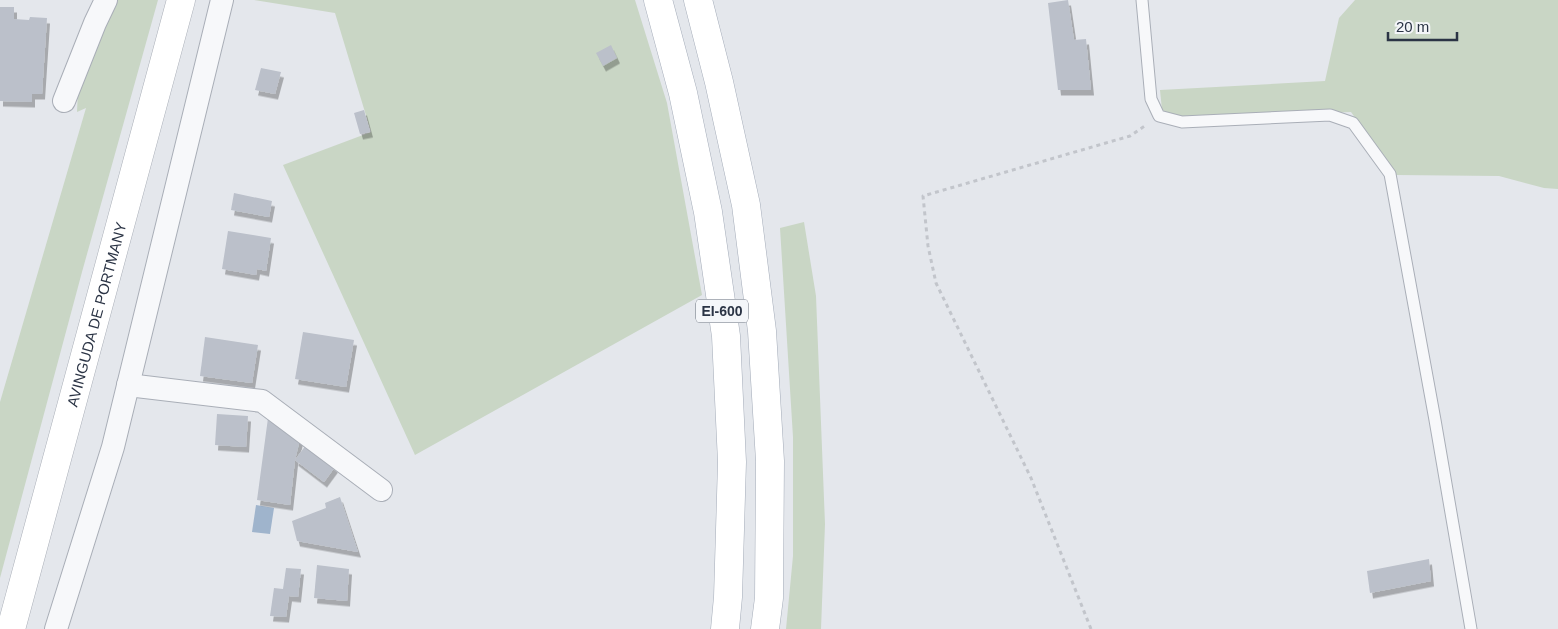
<svg xmlns="http://www.w3.org/2000/svg" width="1558" height="629" viewBox="0 0 1558 629" font-family="Arial,sans-serif">
  <style>
    .green { fill: #c9d6c5 }
    .water { fill: #9fb4cc }
    .building { fill: #bbc0ca; filter: url(#shadow) }
    .lines { fill: none; stroke-linecap: round; stroke-linejoin: round }
    .lane-casing { stroke: #a9aeb7; stroke-width: 13 }
    .street-casing { stroke: #a9aeb7; stroke-width: 24 }
    .secondary-casing { stroke: #a9aeb7; stroke-width: 29 }
    .primary-casing { stroke: #a3abb8; stroke-width: 29 }
    .path { stroke: #c2c5cb; stroke-width: 3; stroke-dasharray: 4 4; stroke-linecap: butt }
    .lane { stroke: #f7f8fa; stroke-width: 11 }
    .street { stroke: #f7f8fa; stroke-width: 22 }
    .secondary { stroke: #fff; stroke-width: 28 }
    .primary { stroke: #fff; stroke-width: 28 }
    .labels { text-anchor: middle; dominant-baseline: central; stroke-width: 5; stroke-linejoin: round; paint-order: stroke }
    .shield { fill: #f4f6f9; stroke: #676e7b; stroke-width: 1 }
    .shield-label { font-size: 14px; font-weight: bold; fill: #2b3445 }
    .street-label { font-size: 15px; fill: #2b3445; stroke: #f4f6f9 }
  </style>
  <defs>
    <filter id="shadow"><feDropShadow dx="3" dy="5.5" stdDeviation="0" flood-color="#0004"/></filter>
  </defs>
  <rect width="100%" height="100%" fill="#e4e7ec"/>
  <g class="green">
    <path d="M 114,0 L 158,0 L 82,272 L 0,578 L 0,402 L 86,108 L 77,112 L 78,88 Z"/>
    <path d="M 254,0 L 635,0 L 667,103 L 702,295 L 415,455 L 283,165 L 371,132 L 335,13 Z"/>
    <path d="M 1355,0 L 1558,0 L 1558,189 L 1544,188 L 1499,176 L 1396,175 L 1351,112 L 1183,119 L 1162,110 L 1160,90 L 1325,81 L 1339,18 Z"/>
    <path d="M 804,222 L 816,296 L 825,524 L 821,629 L 786,629 L 793,556 L 793,437 L 780,228 Z"/>
  </g>
  <path class="water" d="M 256,505 L 274,508 L 270,534 L 252,532 Z"/>
  <g class="building">
    <path d="M 1068,0 L 1074,40 L 1086,39 L 1091,90 L 1058,90 L 1048,3 Z"/>
    <path d="M 0,7 L 14,7 L 14,19 L 29,20 L 30,17 L 47,18 L 42,94 L 32,94 L 32,102 L 0,101 Z"/>
    <path d="M 611,45 L 617,58 L 603,66 L 596,53 Z"/>
    <path d="M 261,68 L 281,72 L 275,94 L 255,90 Z"/>
    <path d="M 364,110 L 370,132 L 360,134 L 354,113 Z"/>
    <path d="M 234,193 L 272,201 L 269,217 L 231,210 Z"/>
    <path d="M 228,231 L 271,238 L 266,271 L 257,269 L 256,275 L 222,269 Z"/>
    <path d="M 303,332 L 354,340 L 346,387 L 295,379 Z"/>
    <path d="M 205,337 L 258,345 L 252,383 L 200,376 Z"/>
    <path d="M 217,414 L 248,416 L 246,447 L 215,445 Z"/>
    <path d="M 268,418 L 300,439 L 295,460 L 290,505 L 257,500 Z"/>
    <path d="M 306,445 L 335,467 L 324,482 L 295,460 Z"/>
    <path d="M 340,497 L 358,552 L 297,541 L 292,521 L 326,508 L 325,503 Z"/>
    <path d="M 1429,559 L 1431,581 L 1370,593 L 1367,571 Z"/>
    <path d="M 317,565 L 349,569 L 347,601 L 314,598 Z"/>
    <path d="M 286,568 L 301,569 L 298,597 L 289,596 L 286,617 L 270,616 L 274,588 L 283,589 Z"/>
  </g>
  <g class="lines">
    <defs>
      <path id="lane" d="M 1142,0 L 1151,99 L 1159,116 L 1182,122 L 1330,115 L 1353,123 L 1390,174 L 1435,420 L 1471,629"/>
      <g id="street">
        <path d="M 64,101 L 95,23 L 106,0"/>
        <path d="M 128,385 L 262,401 L 381,490"/>
        <path d="M 56,629 L 113,447 L 222,0"/>
      </g>
      <g id="secondary">
        <path id="s1" d="M 11,629 L 181,0"/>
      </g>
      <g id="primary">
        <path d="M 658,0 L 683,93 L 708,212 L 726,336 L 732,462 L 728,597 L 725,629"/>
        <path d="M 698,0 L 719,82 L 746,205 L 762,331 L 770,461 L 769,598 L 765,629"/>
      </g>
    </defs>
    <use href="#lane" class="lane-casing"/>
    <use href="#street" class="street-casing"/>
    <use href="#secondary" class="secondary-casing"/>
    <use href="#primary" class="primary-casing"/>
    <path class="path" d="M 1091,629 L 1031,478 L 936,283 L 928,246 L 923,196 L 1130,136 L 1146,125"/>
    <use href="#lane" class="lane"/>
    <use href="#street" class="street"/>
    <use href="#secondary" class="secondary"/>
    <use href="#primary" class="primary"/>
  </g>
  <g class="labels">
    <rect class="shield" x="696" y="299.5" width="52" height="23" rx="4"/>
    <g class="shield-label">
      <text x="722" y="311">EI-600</text>
    </g>
    <g class="street-label">
      <text stroke="none"><textPath href="#s1" startOffset="326">AVINGUDA DE PORTMANY</textPath></text>
    </g>
  </g>
  <path d="M1388 32v8h69v-8" fill="none" stroke="#2b3445" stroke-width="2.5"/>
  <text x="1396" y="32" font-size="15" fill="#2b3445" stroke="#f4f6f9" stroke-width="4" paint-order="stroke">20 m</text>
</svg>
